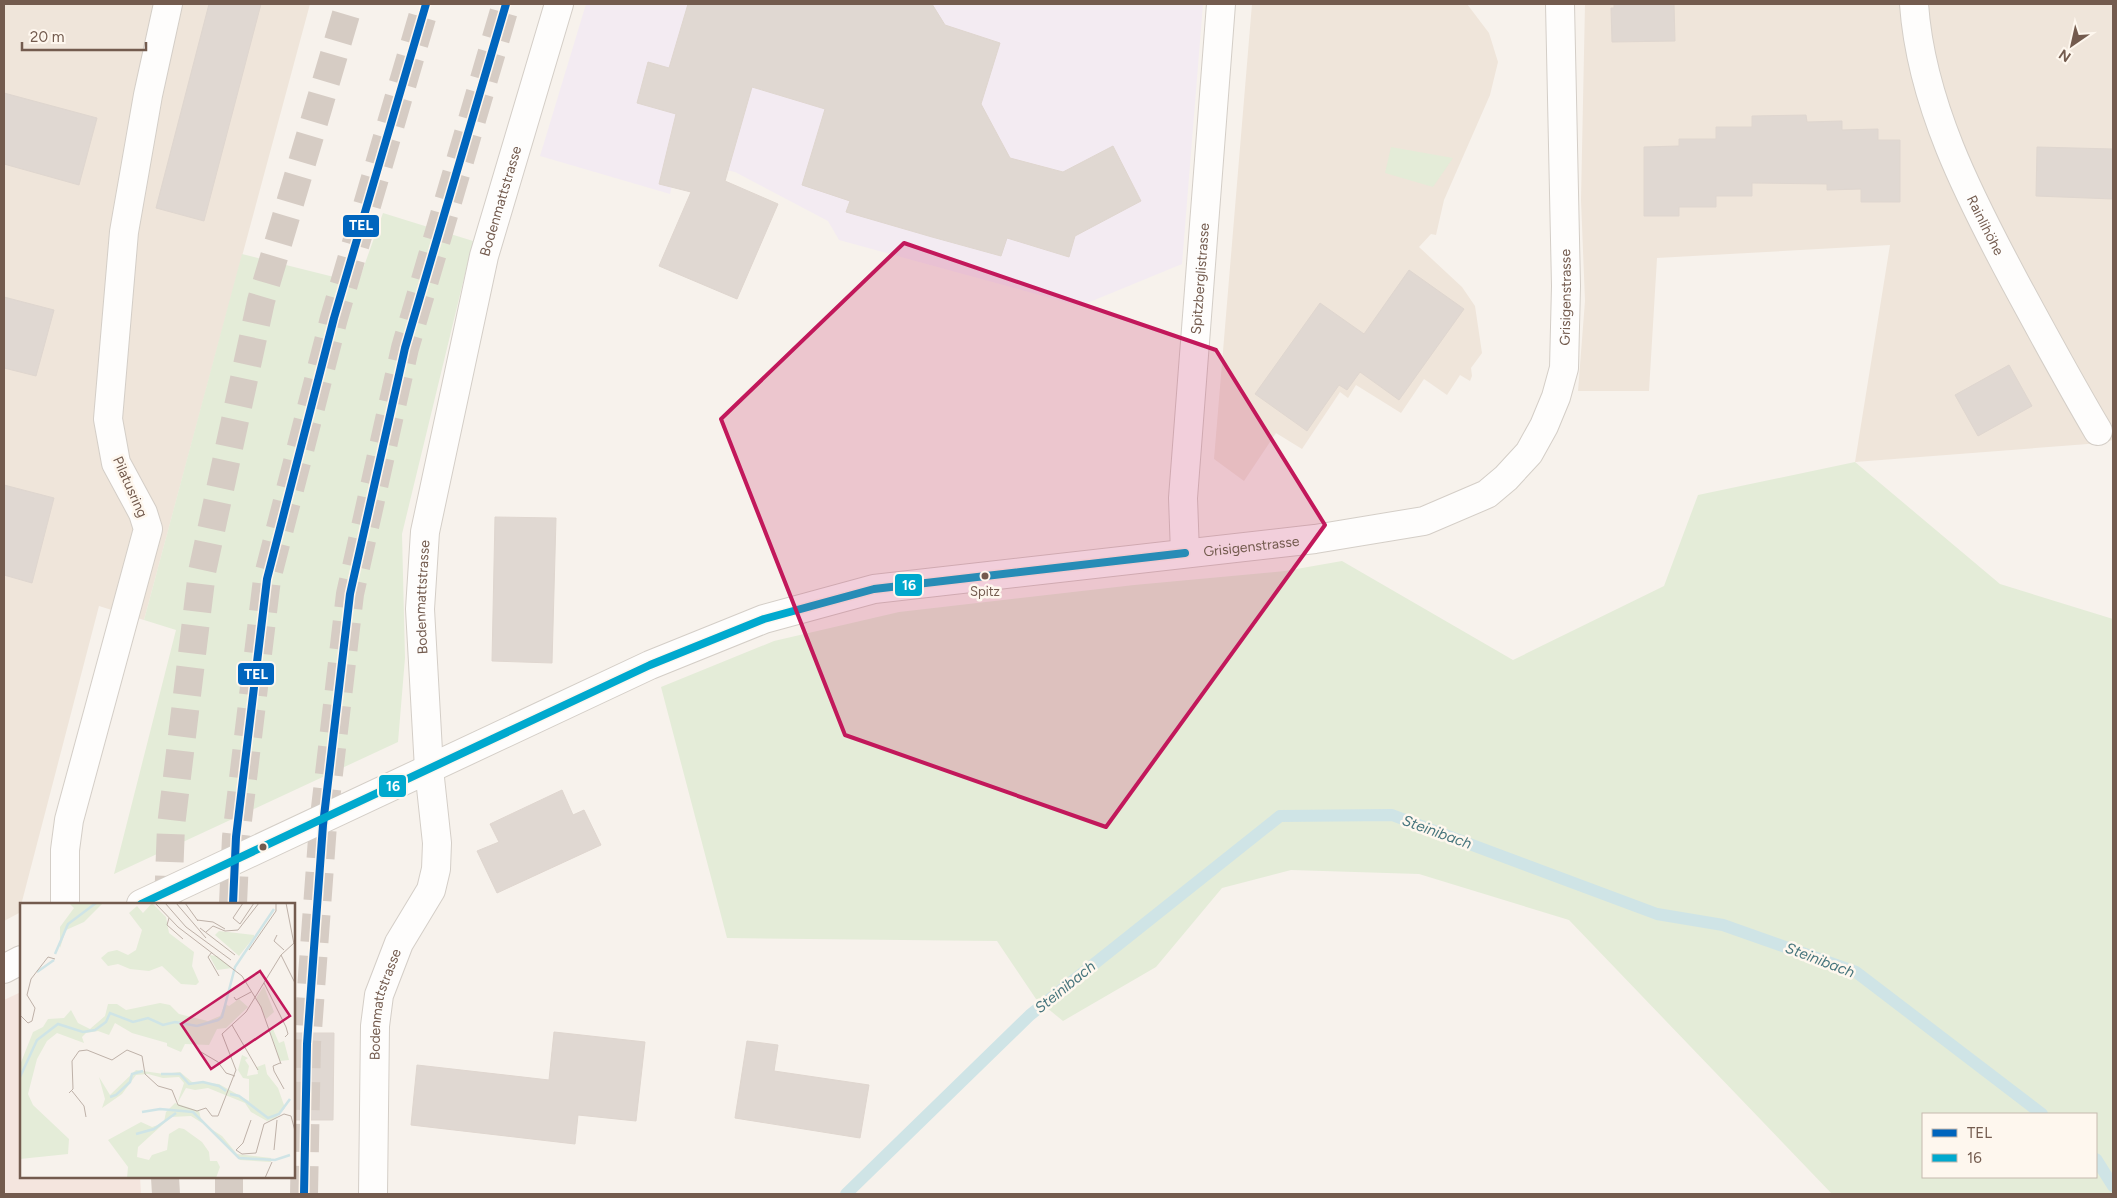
<svg xmlns="http://www.w3.org/2000/svg" width="2117" height="1198" viewBox="0 0 2117 1198" font-family="Figtree,sans-serif">
  <style>
    .residential { fill: #efe5da }
    .commercial { fill: #f4e5de }
    .education { fill: #f3ebf2 }
    .green { fill: #e4ecd8; fill-rule: evenodd }
    .lines { fill: none; stroke-linecap: round; stroke-linejoin: round }
    .stream { stroke: #cfe4e6; stroke-width: 12 }
    .building { fill: #e0d8d2; stroke: #dfd6cf }
    .primary-tunnel { stroke: #d6ccc4; stroke-width: 28; stroke-dasharray: 28 14; stroke-linecap: butt }
    .motorway-tunnel { stroke: #d6ccc4; stroke-width: 28; stroke-dasharray: 28 14; stroke-linecap: butt }
    .minor-casing { stroke: #d4cec7; stroke-width: 30 }
    .minor { stroke: #fefdfc; stroke-width: 28 }
    .bus-1-casing { stroke: #fef7ee; stroke-width: 11 }
    .bus-2-casing { stroke: #fef7ee; stroke-width: 11 }
    .bus-1 { stroke: #0065bd; stroke-width: 8 }
    .bus-2 { stroke: #00a9ce; stroke-width: 8 }
    .marked { fill: #c2185b; fill-opacity: 0.2; stroke: #c2185b; stroke-width: 4; stroke-linejoin: round }
    .bus-dot { fill: #735b4e; stroke: #fef7ee; stroke-width: 2 }
    .labels { text-anchor: middle; dominant-baseline: central; stroke-width: 5; stroke-linejoin: round; paint-order: stroke }
    .bus-label { font-size: 13px; fill: #735b4e; stroke: #fef7ee }
    .street-label { font-size: 14px; fill: #735b4e; stroke: #fef7ee }
    .water-label { font-size: 15px; font-style: italic; fill: #47757d; stroke: #fef7ee }
    .inset-river { fill: none; stroke: #cfe4e6; stroke-width: 2.5 }
    .inset-road { fill: none; stroke: #beb1a8; stroke-width: 1 }
    .view { fill: #c2185b; fill-opacity: 0.15; stroke: #c2185b; stroke-width: 2.5 }
    .inset-edge { fill: none; stroke: #735b4e; stroke-width: 2.5 }
    .line-badge { stroke: #fef7ee; stroke-width: 2 }
    .badge-label { font-size: 14px; text-anchor: middle; font-weight: bold; fill: #fff }
  </style>
  <rect width="100%" height="100%" fill="#f7f2ec"/>
  <g class="residential">
    <path d="M 4,4 L 310,4 L 144,620 L 99,606 L 19,913 L 4,921 Z"/>
    <path d="M 1252,4 L 1467,4 L 1489,33 L 1498,62 L 1490,95 L 1444,200 L 1436,235 L 1431,234 L 1419,247 L 1462,287 L 1475,306 L 1482,353 L 1471,368 L 1472,376 L 1470,381 L 1460,375 L 1447,395 L 1424,379 L 1401,413 L 1356,385 L 1348,398 L 1340,392 L 1302,449 L 1276,433 L 1244,481 L 1214,459 Z"/>
    <path d="M 1585,4 L 2113,4 L 2113,440 L 2101,443 L 1855,462 L 1890,245 L 1657,258 L 1649,391 L 1578,391 L 1585,301 L 1581,200 Z"/>
  </g>
  <path class="commercial" d="M 21,992 L 21,1177 L 140,1177 L 141,1194 L 4,1194 L 4,1000 Z"/>
  <path class="education" d="M 586,4 L 1203,4 L 1182,264 L 1080,306 L 839,240 L 828,221 L 735,172 L 678,158 L 670,194 L 540,156 Z"/>
  <g class="green">
    <path d="M 1391,147 L 1453,158 L 1433,187 L 1385,173 Z"/>
    <path d="M 383,213 L 473,241 L 402,534 L 405,658 L 398,742 L 114,874 L 176,630 L 144,620 L 242,254 L 358,283 Z"/>
    <path d="M 1855,462 L 2000,584 L 2113,619 L 2113,1194 L 1832,1194 L 1569,920 L 1419,874 L 1291,870 L 1222,888 L 1156,967 L 1063,1021 L 1036,999 L 997,941 L 727,938 L 661,687 L 774,641 L 899,612 L 1134,585 L 1285,571 L 1342,561 L 1513,660 L 1664,586 L 1698,495 ZM 1923,1114 L 2096,1114 L 2096,1177 L 1923,1177 Z"/>
  </g>
  <g class="lines">
    <g class="stream">
      <path d="M 2096,1159 L 2113,1186"/>
      <path d="M 846,1194 L 1030,1015 L 1280,816 L 1392,815 L 1657,914 L 1723,925 L 1856,972 L 2042,1114"/>
    </g>
  </g>
  <g class="building">
    <path d="M 209,4 L 261,4 L 204,221 L 156,208 Z"/>
    <path d="M 688,4 L 932,4 L 945,25 L 1000,43 L 981,104 L 1010,158 L 1063,172 L 1113,146 L 1141,201 L 1075,236 L 1069,257 L 1007,238 L 1001,256 L 932,237 L 846,212 L 850,201 L 802,185 L 825,109 L 752,87 L 725,181 L 778,204 L 737,299 L 659,266 L 691,192 L 659,184 L 676,114 L 637,103 L 648,62 L 669,68 Z"/>
    <path d="M 1614,4 L 1674,4 L 1675,41 L 1612,42 L 1611,8 L 1614,8 Z"/>
    <path d="M 4,93 L 97,118 L 79,185 L 4,164 Z"/>
    <path d="M 1806,115 L 1807,122 L 1842,121 L 1842,130 L 1878,129 L 1878,140 L 1900,140 L 1900,202 L 1861,202 L 1861,189 L 1827,190 L 1827,184 L 1752,183 L 1752,196 L 1716,196 L 1716,207 L 1679,207 L 1679,216 L 1644,216 L 1644,147 L 1679,146 L 1679,139 L 1716,139 L 1716,127 L 1752,127 L 1752,116 Z"/>
    <path d="M 2037,147 L 2113,149 L 2113,199 L 2036,196 Z"/>
    <path d="M 1409,270 L 1464,309 L 1399,400 L 1360,372 L 1347,390 L 1339,385 L 1307,431 L 1255,394 L 1320,303 L 1364,334 Z"/>
    <path d="M 4,297 L 54,310 L 36,376 L 4,368 Z"/>
    <path d="M 2009,365 L 2032,406 L 1978,436 L 1955,395 Z"/>
    <path d="M 4,485 L 54,498 L 32,583 L 4,575 Z"/>
    <path d="M 495,517 L 556,518 L 552,663 L 492,661 Z"/>
    <path d="M 562,790 L 573,815 L 584,810 L 601,845 L 497,893 L 477,851 L 499,842 L 490,824 Z"/>
    <path d="M 554,1032 L 645,1042 L 636,1121 L 578,1115 L 575,1144 L 411,1125 L 417,1065 L 549,1080 Z"/>
    <path d="M 294,1033 L 334,1033 L 333,1120 L 294,1120 Z"/>
    <path d="M 747,1041 L 778,1045 L 774,1071 L 869,1085 L 860,1138 L 735,1118 Z"/>
  </g>
  <g class="lines">
    <g class="primary-tunnel">
      <path d="M 168,904 L 171,826 L 202,572 L 261,301 L 349,4"/>
      <path d="M 165,1177 L 166,1194"/>
    </g>
    <g class="motorway-tunnel">
      <path d="M 233,904 L 236,837 L 267,579 L 334,318 L 426,4"/>
      <path d="M 229,1177 L 229,1194"/>
      <path d="M 304,1194 L 307,1044 L 323,825 L 350,594 L 405,348 L 506,4"/>
    </g>
    <defs>
      <g id="minor">
        <path id="s1" d="M 1914,4 C 1921,103 1969,196 2015,282 C 2042,332 2069,382 2098,431"/>
        <path id="s2" d="M 1185,553 L 1183,498 L 1221,4"/>
        <path d="M 65,904 L 65,850 L 69,820 L 148,529 L 143,513 L 116,463 L 108,419 L 124,232 L 148,95 L 168,4"/>
        <path id="s3" d="M 141,904 L 650,665 L 764,619 L 874,589 L 1315,539 L 1424,521 L 1487,494 L 1506,478 L 1529,453 L 1544,426 L 1556,397 L 1564,368 L 1566,286 L 1560,4"/>
        <path d="M 4,969 L 21,960"/>
        <path id="s4" d="M 373,1194 L 375,1026 L 379,995 L 399,943 L 431,890 L 436,869 L 437,843 L 429,769 L 420,609 L 425,532 L 484,256 L 559,4"/>
      </g>
    </defs>
    <use href="#minor" class="minor-casing"/>
    <use href="#minor" class="minor"/>
    <defs>
      <g id="bus-1">
        <path d="M 233,904 L 236,837 L 267,579 L 334,318 L 426,4"/>
        <path d="M 304,1194 L 307,1044 L 323,825 L 350,594 L 405,348 L 506,4"/>
      </g>
      <path id="bus-2" d="M 141,904 L 650,665 L 764,619 L 874,589 L 1185,553"/>
    </defs>
    <use href="#bus-1" class="bus-1-casing"/>
    <use href="#bus-2" class="bus-2-casing"/>
    <use href="#bus-1" class="bus-1"/>
    <use href="#bus-2" class="bus-2"/>
  </g>
  <path class="marked" d="M 904,243 L 1216,350 L 1325,525 L 1106,827 L 845,735 L 721,419 Z"/>
  <g class="bus-dot">
    <circle cx="985" cy="576" r="4.5"/>
    <circle cx="263" cy="847" r="4.5"/>
  </g>
  <g class="labels">
    <g class="bus-label">
      <text x="985" y="591">Spitz</text>
    </g>
    <g class="street-label">
      <text stroke="none"><textPath href="#s4" startOffset="1016">Bodenmattstrasse</textPath></text>
      <text stroke="none"><textPath href="#s1" startOffset="234">Rainlihöhe</textPath></text>
      <text stroke="none"><textPath href="#s2" startOffset="275">Spitzberglistrasse</textPath></text>
      <text stroke="none"><textPath href="#s3" startOffset="1644">Grisigenstrasse</textPath></text>
      <text transform="translate(130 487) rotate(66)">Pilatusring</text>
      <text stroke="none"><textPath href="#s3" startOffset="1179">Grisigenstrasse</textPath></text>
      <text stroke="none"><textPath href="#s4" startOffset="611">Bodenmattstrasse</textPath></text>
      <text stroke="none"><textPath href="#s4" startOffset="191">Bodenmattstrasse</textPath></text>
    </g>
    <g class="water-label">
      <text transform="translate(1437 832) rotate(20)">Steinibach</text>
      <text transform="translate(1820 960) rotate(21)">Steinibach</text>
      <text transform="translate(1065 987) rotate(-39)">Steinibach</text>
    </g>
  </g>
  <g transform="translate(20 903)">
    <rect width="275" height="275" fill="#f7f2ec"/>
    <path d="M 49,0 L 83,0 L 64,19 L 46,27 L 40,45 L 40,24 L 54,5 ZM 132,0 L 146,14 L 149,30 L 174,49 L 172,63 L 179,79 L 176,82 L 161,81 L 142,63 L 129,68 L 110,66 L 98,61 L 88,63 L 81,55 L 88,49 L 97,47 L 108,52 L 116,47 L 122,27 L 109,10 L 117,3 L 123,10 ZM 199,28 L 234,32 L 234,34 L 219,53 L 195,32 ZM 189,52 L 197,53 L 212,65 L 197,67 ZM 244,83 L 254,109 L 246,116 L 236,95 ZM 219,96 L 228,104 L 206,125 L 197,126 L 189,142 L 165,141 L 161,149 L 147,143 L 147,140 L 112,130 L 95,120 L 89,132 L 78,128 L 66,130 L 62,134 L 64,140 L 37,130 L 27,138 L 17,156 L 8,191 L 13,202 L 49,236 L 48,251 L 0,256 L 0,162 L 13,129 L 23,124 L 28,116 L 44,115 L 51,107 L 58,120 L 70,126 L 85,113 L 88,101 L 97,101 L 106,107 L 140,100 L 150,102 L 159,111 L 188,118 L 200,113 L 205,101 L 209,103 ZM 253,126 L 259,140 L 264,138 L 269,157 L 260,158 L 250,128 ZM 222,152 L 228,155 L 225,157 L 229,163 L 227,173 L 238,171 L 237,164 L 245,161 L 247,171 L 258,185 L 265,205 L 255,216 L 247,218 L 231,209 L 225,200 L 188,185 L 175,187 L 166,185 L 157,201 L 164,180 L 159,174 L 143,175 L 128,171 L 116,172 L 102,191 L 82,205 L 85,196 L 79,174 L 90,192 L 116,167 L 144,171 L 160,169 L 172,179 L 199,181 L 229,198 L 229,176 L 223,175 L 218,167 ZM 155,200 L 179,208 L 182,220 L 171,213 L 151,214 L 118,244 L 117,254 L 129,257 L 132,252 L 147,247 L 149,231 L 159,225 L 164,226 L 182,239 L 189,249 L 190,258 L 197,258 L 200,264 L 196,275 L 107,275 L 108,264 L 88,237 L 121,219 L 132,224 L 138,222 L 144,219 L 146,209 ZM 185,222 L 202,233 L 217,251 L 251,255 L 251,259 L 220,257 Z" fill="#e4ecd8"/>
    <path class="inset-river" d="M 35,51 L 48,21 L 76,0M 17,69 L 34,57M 141,171 L 160,171 L 169,181 L 183,179 L 199,183 L 206,188M 0,174 L 17,137 L 38,121 L 63,129 L 75,127 L 86,119 L 90,110 L 113,119 L 128,115 L 143,122 L 155,119 L 177,123 L 198,117 L 202,114 L 215,64 L 254,6M 210,191 L 219,193 L 248,215 L 259,211 L 270,196M 90,194 L 96,192 L 110,179 L 112,171 L 123,168M 122,209 L 140,206 L 173,209 L 219,255 L 255,257 L 270,252M 116,231 L 134,226 L 156,210"/>
    <path class="inset-road" d="M 135,0 L 158,24 L 222,73 L 241,104 L 261,161M 145,0 L 166,24 L 211,57M 156,0 L 186,35M 165,0 L 178,18M 223,0 L 213,15 L 220,21 L 234,0M 266,0 L 274,41M 149,15 L 147,22 L 163,36M 177,17 L 193,19 L 205,26M 180,25 L 215,52M 186,29 L 193,23 L 205,28 L 218,27 L 239,0M 257,32 L 254,38 L 264,47M 229,47 L 256,8 L 256,0M 192,49 L 188,54 L 199,73M 261,52 L 275,80M 244,80 L 266,124 L 268,131 L 265,134M 214,94 L 216,97 L 231,89M 0,112 L 8,120 L 12,118 L 15,105 L 7,92 L 11,76 L 28,54 L 35,56M 212,122 L 238,167M 181,149 L 198,159 L 206,170 L 215,173M 260,160 L 253,163 L 254,168 L 264,186M 52,188 L 64,203 L 66,214M 49,190 L 53,186 L 52,158 L 59,148 L 67,147 L 92,157 L 107,147 L 122,153 L 125,171 L 138,183 L 152,187 L 158,202 L 177,208 L 186,205 L 192,213 L 198,213 L 216,167 L 202,131 L 226,109 L 261,52 L 274,40M 231,217 L 223,240 L 216,247 L 222,251 L 236,250 L 244,221 L 264,211 L 271,213 L 275,228M 254,247 L 257,217M 245,275 L 252,259"/>
    <path class="view" d="M 240,68 L 270,113 L 191,166 L 161,121 Z"/>
    <rect width="275" height="275" class="inset-edge"/>
  </g>
  <g class="line-badge">
    <rect x="342" y="214" width="38" height="24" rx="5" fill="#0065bd"/>
    <rect x="894" y="573" width="29" height="24" rx="5" fill="#00a9ce"/>
    <rect x="237" y="662" width="38" height="24" rx="5" fill="#0065bd"/>
    <rect x="378" y="774" width="29" height="24" rx="5" fill="#00a9ce"/>
  </g>
  <g class="badge-label">
    <text x="361" y="230">TEL</text>
    <text x="909" y="590">16</text>
    <text x="256" y="679">TEL</text>
    <text x="393" y="791">16</text>
  </g>
  <rect width="2117" height="1198" fill="none" stroke="#735b4e" stroke-width="10"/>
  <rect x="1922" y="1113" width="175" height="65" fill="#fef7ee" stroke="#c6b9ae"/>
  <rect x="1932" y="1129" width="25" height="8" fill="#0065bd" stroke="#c6b9ae"/>
  <text x="1967" y="1138" font-size="15" fill="#735b4e">TEL</text>
  <rect x="1932" y="1154" width="25" height="8" fill="#00a9ce" stroke="#c6b9ae"/>
  <text x="1967" y="1163" font-size="15" fill="#735b4e">16</text>
  <g transform="translate(2072 45) rotate(214)" stroke="#fef7ee" stroke-width="4" paint-order="stroke">
  <path d="M0-4L9 19L0 12L-9 19Z" fill="#735b4e"/>
  <text y="-8" font-size="14" font-weight="bold" text-anchor="middle" fill="#735b4e">N</text>
  </g>
  <path d="M22 42v8h124v-8" fill="none" stroke="#735b4e" stroke-width="2.5"/>
  <text x="30" y="42" font-size="15" fill="#735b4e" stroke="#fef7ee" stroke-width="4" paint-order="stroke">20 m</text>
</svg>
